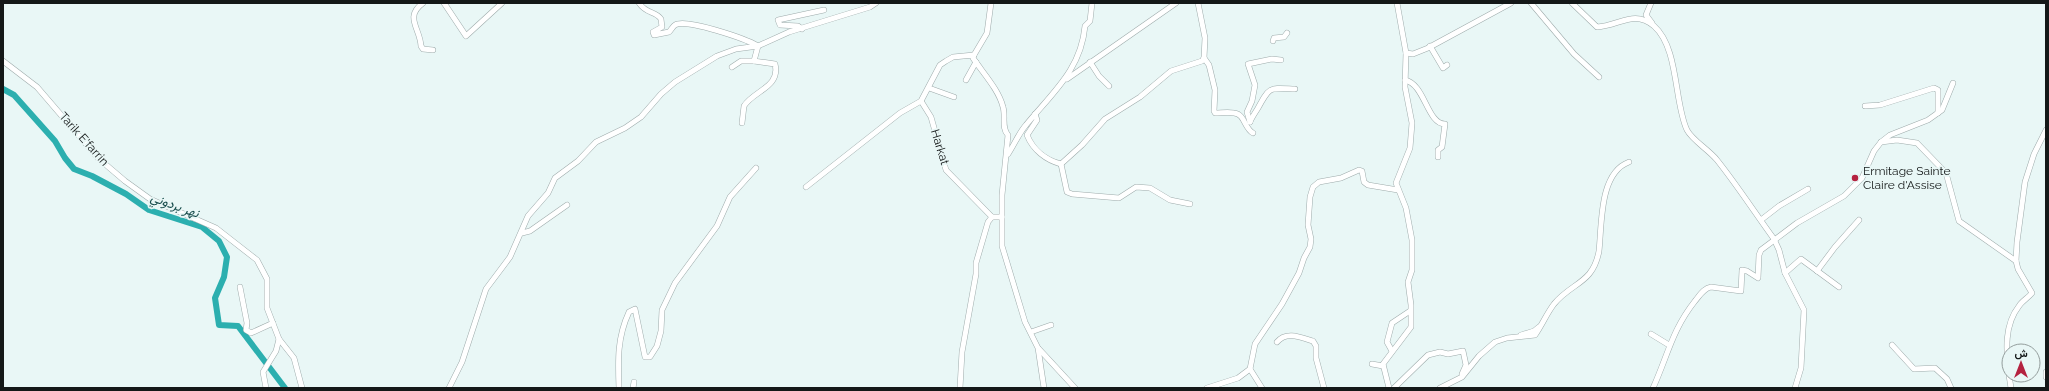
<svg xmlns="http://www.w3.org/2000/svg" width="2049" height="391" viewBox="0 0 2049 391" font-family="Raleway,Vazirmatn,sans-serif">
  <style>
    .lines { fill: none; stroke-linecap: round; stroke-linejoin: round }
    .river { stroke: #2cafaf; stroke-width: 6 }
    .minor-casing { stroke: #9eabab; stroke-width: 6 }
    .minor { stroke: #fff; stroke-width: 5 }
    .poi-dot { fill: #b42240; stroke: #e9f7f6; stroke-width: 1.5 }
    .labels { text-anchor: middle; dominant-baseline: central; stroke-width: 3.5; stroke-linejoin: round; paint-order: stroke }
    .street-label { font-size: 12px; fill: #141818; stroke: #e9f7f6 }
    .poi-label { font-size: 12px; fill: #141818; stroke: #e9f7f6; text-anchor: start }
    .water-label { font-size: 13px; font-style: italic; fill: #164b4b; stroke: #e9f7f6 }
  </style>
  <rect width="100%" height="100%" fill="#e9f7f6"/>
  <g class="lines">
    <path class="river" d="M 3,89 L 14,95 L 55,141 L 65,158 L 74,169 L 92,176 L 126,194 L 149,210 L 202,227 L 219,241 L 227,257 L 224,277 L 215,298 L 219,325 L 238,326 L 285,388"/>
    <defs>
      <g id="minor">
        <path d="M 423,3 C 404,17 420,28 421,46 L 423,49 L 433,50"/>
        <path d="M 444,3 L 466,36 L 502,3"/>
        <path d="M 639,3 C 646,14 656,11 661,19 L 662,27 L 653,32 L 654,35 L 669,32 C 671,30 673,26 675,25 C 686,18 746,39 758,46 L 754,61 L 775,64 C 781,87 753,91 744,106 L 742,123"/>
        <path d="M 1198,3 L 1205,38 L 1204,58 L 1209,65 L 1215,90 L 1214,111 L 1215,113 C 1221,113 1228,112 1234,113 C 1245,114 1244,128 1253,133"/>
        <path d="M 1531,3 L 1574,54 L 1599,77"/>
        <path d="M 1572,3 L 1597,27 C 1619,26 1634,9 1654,26 C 1679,48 1674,103 1687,130 C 1692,140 1709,150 1717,160 C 1737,185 1755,213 1774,239 L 1779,250 L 1785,273 L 1804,310 L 1801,368 L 1795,388"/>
        <path d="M 1651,3 L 1646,15 L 1652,23"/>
        <path d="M 802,29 L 798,26 L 780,25 L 778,20 L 824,10"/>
        <path d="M 1273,41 L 1274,38 L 1284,37 L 1287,33"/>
        <path d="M 1430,46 L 1443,68 L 1447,65"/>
        <path d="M 1406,53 L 1413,54 L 1428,48 L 1511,3"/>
        <path d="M 974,55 L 987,33 L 991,3"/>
        <path d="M 3,61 L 37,87 L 98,158 L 125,181 L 150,199 L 216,228 L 257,260 L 267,279 L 267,308 L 279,339 L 294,358 L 302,388"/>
        <path d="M 1090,62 L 1099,76 L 1109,86"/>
        <path d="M 732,67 L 741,61 L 754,61"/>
        <path d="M 1067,79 L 1176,3"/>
        <path d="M 966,80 L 976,62"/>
        <path d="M 1405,80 C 1425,84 1427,124 1445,124 L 1442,147 L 1438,150 L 1438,157"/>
        <path d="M 929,88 L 954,97"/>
        <path d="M 921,101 L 931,117 L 946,170 L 992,217 L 1002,217"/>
        <path d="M 1865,106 L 1880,105 L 1934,88 L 1938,90 L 1938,113"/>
        <path d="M 1035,114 L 1037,120 L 1027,135 C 1033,150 1046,160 1061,164 L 1082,145 L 1105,119 L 1140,97 L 1171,71 L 1202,61 L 1204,58"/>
        <path d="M 1250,122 L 1247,112 L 1252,101 L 1255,85 L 1248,64 L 1272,59 L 1281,60"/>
        <path d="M 1250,122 C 1252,117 1255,113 1258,108 C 1270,86 1269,88 1295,89"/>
        <path d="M 1881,142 L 1897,140 L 1917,143 L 1946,173 L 1959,221 L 2016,261"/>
        <path d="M 1008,154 C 1014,145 1019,133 1026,125 C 1052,93 1081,70 1085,26 L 1090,21 L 1092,3"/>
        <path d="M 1061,164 L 1067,192 L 1072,194 L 1119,198 L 1136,187 L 1150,188 L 1170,200 L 1190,204"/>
        <path d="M 806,187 L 900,113 L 921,101 L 940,65 L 946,61 L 953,57 L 974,55 L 973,58 C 983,73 999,90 1003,107 C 1006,116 1001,128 1008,135 L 1002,195 L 1002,246 L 1025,322 L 1038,348 L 1044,388"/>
        <path d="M 1761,220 L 1779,206 L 1808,189"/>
        <path d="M 522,233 L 530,231 L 567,205"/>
        <path d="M 1817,271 L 1835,247 L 1859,220"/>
        <path d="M 1785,273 L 1801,259 L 1839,287"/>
        <path d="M 240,287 L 247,323 L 246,330 L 251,333 L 273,323"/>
        <path d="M 1031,332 L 1051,325"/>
        <path d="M 1651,334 L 1669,345"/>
        <path d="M 1521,335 L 1534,331 L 1539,327"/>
        <path d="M 1277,342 C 1286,331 1300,337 1313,341 L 1316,346 L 1316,358 L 1324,388"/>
        <path d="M 1892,345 L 1914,369 L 1935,368 L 1947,379 L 1951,388"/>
        <path d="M 1039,349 L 1075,388"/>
        <path d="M 1392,351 L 1387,342 L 1392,323 L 1410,311"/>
        <path d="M 1372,364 L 1383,366"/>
        <path d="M 2046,372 L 2046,377"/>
        <path d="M 2009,373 C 2006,351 2004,325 2019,306 C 2022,301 2028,298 2032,293 L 2018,269 L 2016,261 L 2017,242 L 2025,182 L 2034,154 L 2046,130"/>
        <path d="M 2009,375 L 2011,388"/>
        <path d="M 266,388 L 263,372 L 276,351 L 279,339"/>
        <path d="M 449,388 L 462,362 L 486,289 L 510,257 L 528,216 L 548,193 L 555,178 L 578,161 L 596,142 L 625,128 L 641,117 L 661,94 L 675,82 L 717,56 L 736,49 L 758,46 L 789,32 L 870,7 L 876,3"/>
        <path d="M 619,388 C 618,360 617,338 629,312 L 635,309 L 645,357 L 650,357 L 657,346 L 661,331 L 662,310 L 675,283 L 717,226 L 730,197 L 756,168"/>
        <path d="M 633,388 L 634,382"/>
        <path d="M 960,388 L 962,352 L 976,274 L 976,263 L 988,222 L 992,217"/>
        <path d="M 1207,388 L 1238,378 L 1250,369"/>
        <path d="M 1262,388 L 1250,369 L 1255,344 L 1282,304 L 1299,273 L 1304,258 L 1310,247 L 1311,239 L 1308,225 L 1310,197 L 1313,187 L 1319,182 L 1341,178 L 1359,170 L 1362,171 L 1364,182 L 1368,185 L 1398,190"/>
        <path d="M 1389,388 L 1383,364 L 1411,327 L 1411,305 L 1408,282 L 1412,270 L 1412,240 L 1406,208 L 1396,183 L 1410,148 L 1412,123 L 1405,87 L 1406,53 L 1397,3"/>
        <path d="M 1394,388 L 1428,355 L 1440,352 L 1448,354 L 1463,351 L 1466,365 L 1462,374"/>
        <path d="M 1440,388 L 1462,377 L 1479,356 L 1495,342 L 1507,338 L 1535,335 C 1542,325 1547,313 1554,304 C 1572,282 1593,284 1599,251 C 1602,224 1599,173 1629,162"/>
        <path d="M 1653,388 C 1668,355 1672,330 1695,301 C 1700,295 1704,288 1711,287 L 1741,291 L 1742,270 L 1747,271 L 1758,278 L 1759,255 L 1761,250 L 1797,223 L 1844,196 L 1862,178 L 1874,151 L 1881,142 L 1890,135 L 1928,120 L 1942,110 L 1953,83"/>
      </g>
    </defs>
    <use href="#minor" class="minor-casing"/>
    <use href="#minor" class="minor"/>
  </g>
  <circle class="poi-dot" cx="1855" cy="178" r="4"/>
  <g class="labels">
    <g class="street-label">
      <text transform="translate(84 139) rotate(48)">Tarik E'farrin</text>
      <text transform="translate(940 147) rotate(73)">Harkat</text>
    </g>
    <g class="poi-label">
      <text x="1863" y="171">Ermitage Sainte<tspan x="1863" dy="14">Claire d'Assise</tspan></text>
    </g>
    <g class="water-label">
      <text transform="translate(175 205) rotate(20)">نهر بردوني</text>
    </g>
  </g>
  <rect width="2049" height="391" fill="none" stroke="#141818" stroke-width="8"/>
  <g transform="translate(2021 363)"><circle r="19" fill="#e9f7f6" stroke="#949e9d"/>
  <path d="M0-3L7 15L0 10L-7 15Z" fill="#b42240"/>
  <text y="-6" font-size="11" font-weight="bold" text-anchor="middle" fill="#141818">ش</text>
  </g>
</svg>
